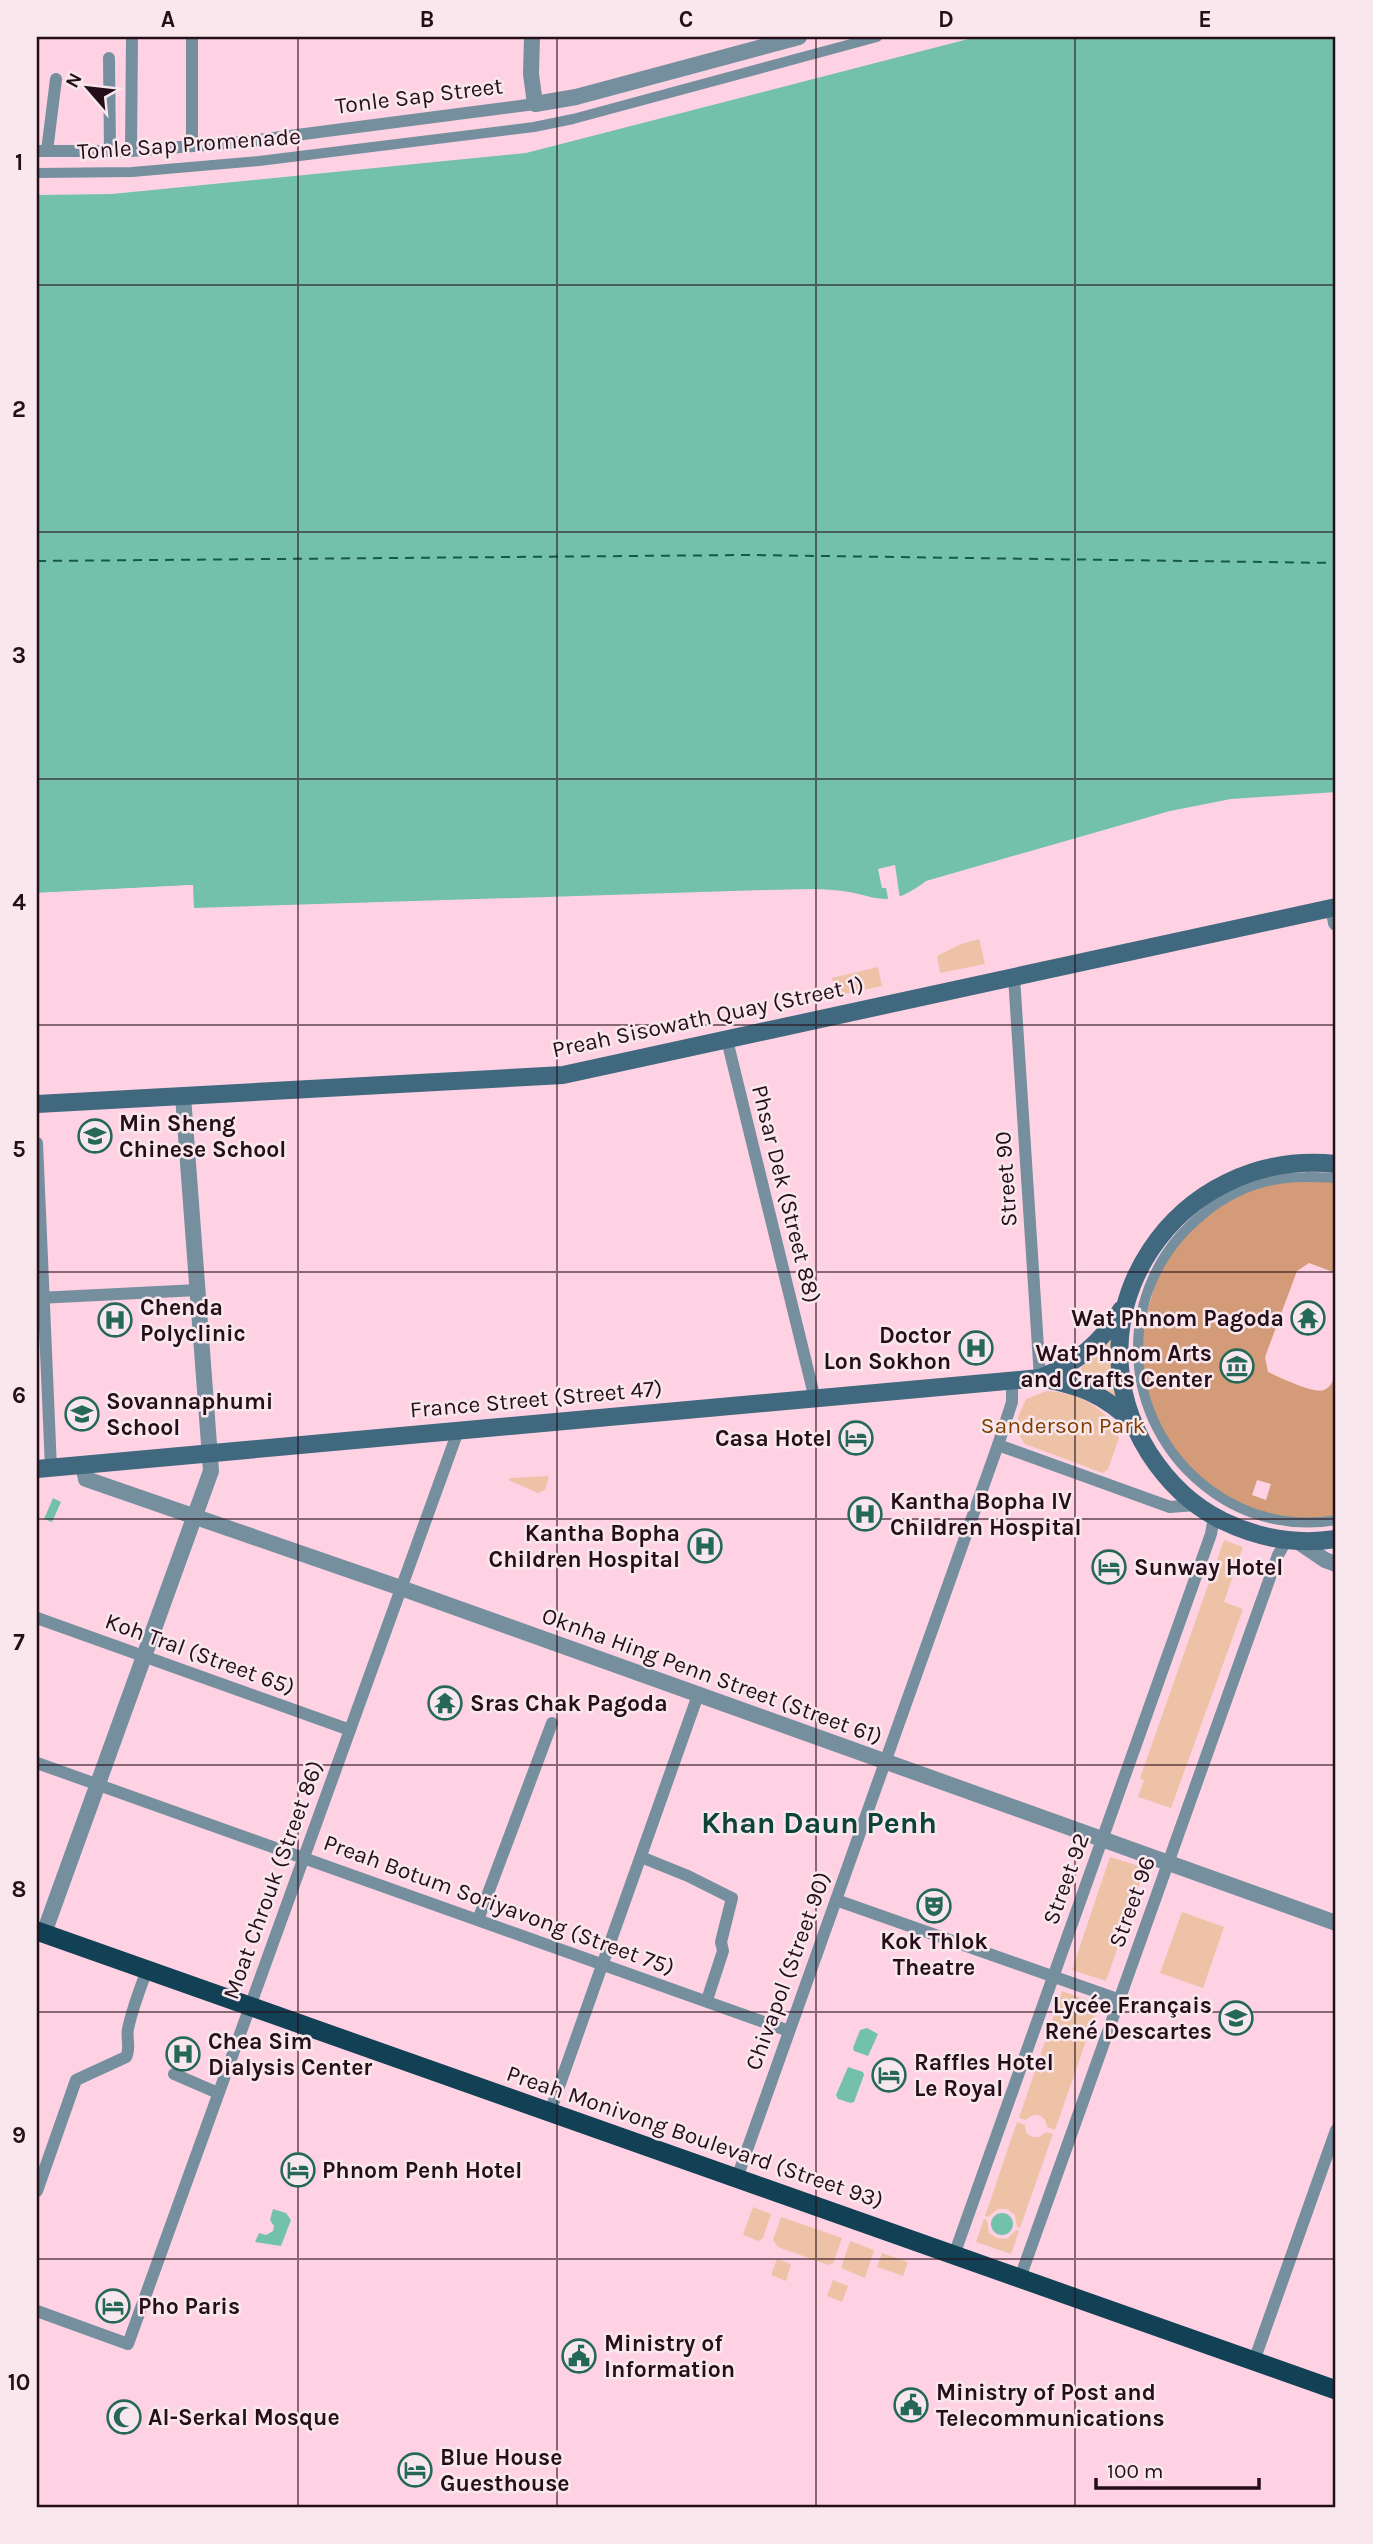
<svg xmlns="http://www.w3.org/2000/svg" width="1373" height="2544" viewBox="0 0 1373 2544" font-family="Karla,sans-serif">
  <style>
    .green { fill: #eec2a7 }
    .forest { fill: #d39b77; fill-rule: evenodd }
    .water { fill: #74c1ab }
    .pier { fill: #fed2e3 }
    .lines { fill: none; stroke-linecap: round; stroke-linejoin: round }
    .ferry { stroke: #195848; stroke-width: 2; stroke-dasharray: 9 7; stroke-linecap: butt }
    .pedestrian { stroke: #758f9e; stroke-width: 10 }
    .minor { stroke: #758f9e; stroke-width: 12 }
    .tertiary { stroke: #758f9e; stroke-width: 16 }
    .secondary { stroke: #40687e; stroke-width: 18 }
    .trunk { stroke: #124055; stroke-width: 19 }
    .grid { fill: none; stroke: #260e19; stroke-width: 2; stroke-opacity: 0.55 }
    .labels { text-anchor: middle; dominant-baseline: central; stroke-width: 5; stroke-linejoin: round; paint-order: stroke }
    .street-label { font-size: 23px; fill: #260e19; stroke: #f8e8ee }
    .poi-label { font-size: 23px; font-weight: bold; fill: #260e19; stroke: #f8e8ee; text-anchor: start }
    .park-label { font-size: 23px; fill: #823e00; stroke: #f8e8ee }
    .district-label { font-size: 30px; font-weight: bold; fill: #0c4336; stroke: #f8e8ee }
    .neatline { fill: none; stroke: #260e19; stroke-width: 2.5 }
    .grid-label { font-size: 23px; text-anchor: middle; font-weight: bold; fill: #260e19 }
  </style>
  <rect width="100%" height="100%" fill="#fed2e3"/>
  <g class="green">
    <path d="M 979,939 L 985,964 L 940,973 L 937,956 L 961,944 Z"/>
    <path d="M 878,967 L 882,986 L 836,996 L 832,978 Z"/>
    <path d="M 1110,1340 L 1113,1342 L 1118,1398 L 1084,1379 L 1080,1374 L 1082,1366 Z"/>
    <path d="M 1047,1391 C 1081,1393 1106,1407 1119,1438 L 1108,1469 L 1103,1473 L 1025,1444 C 1011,1427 1018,1417 1026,1399 Z"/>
    <path d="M 549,1476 L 545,1490 L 538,1493 L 508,1480 L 511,1478 Z"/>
    <path d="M 1224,1540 L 1243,1547 L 1224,1602 L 1243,1609 L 1171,1808 L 1138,1797 L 1144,1780 L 1140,1778 Z"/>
    <path d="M 1110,1857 L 1145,1868 L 1106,1981 L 1072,1970 Z"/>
    <path d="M 1182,1912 L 1224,1927 L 1203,1988 L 1160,1973 Z"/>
    <path d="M 1062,1991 L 1099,2004 L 1055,2130 L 1047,2127 C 1046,2115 1035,2111 1026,2120 L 1019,2118 Z"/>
    <path d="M 1017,2122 L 1025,2125 L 1026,2133 L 1032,2137 L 1039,2137 L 1046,2132 L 1053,2134 L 1020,2228 L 1017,2227 L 1015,2215 L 1007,2209 L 998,2209 L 988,2217 L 985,2216 Z"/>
    <path d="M 753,2207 L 771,2214 L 763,2238 L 759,2241 L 743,2235 Z"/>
    <path d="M 781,2217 L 842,2238 L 833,2263 L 828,2265 L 778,2247 L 773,2240 Z"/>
    <path d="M 984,2219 L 987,2220 L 989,2233 L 997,2238 L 1007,2239 L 1016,2230 L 1019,2231 L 1011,2254 L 976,2242 Z"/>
    <path d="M 850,2241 L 874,2250 L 865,2278 L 841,2268 Z"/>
    <path d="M 882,2253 L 908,2262 L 903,2276 L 877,2267 Z"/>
    <path d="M 777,2259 L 791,2264 L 786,2281 L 771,2275 Z"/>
    <path d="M 833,2280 L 848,2286 L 842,2302 L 827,2296 Z"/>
  </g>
  <path class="forest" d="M 1336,1180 L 1336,1273 L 1309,1263 L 1297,1271 L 1265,1357 L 1268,1372 C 1279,1377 1314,1394 1324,1390 C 1332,1387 1334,1378 1336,1371 L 1336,1518 L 1294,1520 L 1246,1509 L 1193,1475 L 1151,1413 L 1139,1338 L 1161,1266 L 1193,1225 L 1231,1197 L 1272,1182 ZM 1257,1480 L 1271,1484 L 1266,1500 L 1252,1495 Z"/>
  <g class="water">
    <path d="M 976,37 L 1336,37 L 1336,792 L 1231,799 L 1170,811 L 926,881 C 884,913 876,893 833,890 C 811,888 789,890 767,890 L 194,908 L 192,885 L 37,893 L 37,195 L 112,194 L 526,153 Z"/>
    <path d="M 53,1498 L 61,1502 L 52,1522 L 44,1519 Z"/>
    <path d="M 867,2028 L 878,2034 L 868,2056 L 854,2051 L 853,2048 L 860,2030 Z"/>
    <path d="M 848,2067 L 863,2072 L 864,2075 L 854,2102 L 851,2103 L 838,2099 L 836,2095 Z"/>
    <path d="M 273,2209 L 286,2213 L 291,2220 L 281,2246 L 255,2242 L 259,2233 L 266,2235 L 273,2231 L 274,2226 L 270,2220 Z"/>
    <circle cx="1002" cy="2224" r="11"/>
  </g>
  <g class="pier">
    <path d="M 895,865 L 900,899 L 889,903 L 886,888 L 882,888 L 878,869 Z"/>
    <path d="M 193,885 L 194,912 L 190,909 L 189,889 L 37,897 L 37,893 Z"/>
  </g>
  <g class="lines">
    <path class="ferry" d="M 37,561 L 748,555 L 1336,563"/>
    <g class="pedestrian">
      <path d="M 37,173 L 132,172 L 259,161 L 534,127 L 573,119 L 877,37"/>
      <path d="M 1336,1178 C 1315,1177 1294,1176 1273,1180 C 1247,1185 1222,1198 1202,1215 C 1112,1288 1119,1423 1210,1490 C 1246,1517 1292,1528 1336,1520"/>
    </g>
    <g class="minor">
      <path d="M 192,37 L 192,146"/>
      <path d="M 109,58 L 110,151"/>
      <path d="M 37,151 L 131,151 L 242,142 L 535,104"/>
      <path d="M 47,151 L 56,79"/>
      <path d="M 131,151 L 132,37"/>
      <path d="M 1014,977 L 1040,1378"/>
      <path d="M 727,1040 L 815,1399"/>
      <path d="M 37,1143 L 51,1468"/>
      <path d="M 38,1298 L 198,1290"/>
      <path d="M 998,1445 L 1170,1507 L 1196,1505"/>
      <path d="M 37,1618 L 350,1730"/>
      <path d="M 37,1763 L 789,2031"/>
      <path d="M 641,1857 L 688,1876 L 732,1898 L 721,1942 L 723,1951 L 707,2000"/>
      <path d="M 836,1900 L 1120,2000"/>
      <path d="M 478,1920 L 552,1723"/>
      <path d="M 174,2074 L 218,2093"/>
      <path d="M 550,2112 L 698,1695"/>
      <path d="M 737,2178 L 998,1445 L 1012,1402 L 1012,1381"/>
      <path d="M 37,2191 L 76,2080 L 126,2057 C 131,2048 126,2039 128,2029 C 132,2009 140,1989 147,1970"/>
      <path d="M 954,2255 L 1211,1534 L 1214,1517"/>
      <path d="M 1020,2278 L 1278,1555 L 1286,1541"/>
      <path d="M 37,2311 L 128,2344 L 458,1431"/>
      <path d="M 1254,2361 L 1336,2130"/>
    </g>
    <g class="tertiary">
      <path d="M 532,37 L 531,74 L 535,104 L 576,97 L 799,37"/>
      <path d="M 1333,907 L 1336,923"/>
      <path d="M 83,1465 L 86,1479 L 401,1588 L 1336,1923"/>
      <path d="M 1297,1541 L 1325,1560 L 1336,1564"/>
      <path d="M 44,1933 L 211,1471 L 183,1096"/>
    </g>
    <g class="secondary">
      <path d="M 37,1104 L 563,1075 L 1336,907"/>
      <path d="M 1336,1164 C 1176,1147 1063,1315 1149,1453 C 1167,1481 1192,1506 1223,1521 C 1258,1538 1297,1545 1336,1539"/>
      <path d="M 1040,1378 C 1076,1363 1101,1344 1121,1310"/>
      <path d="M 37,1469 L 1040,1378 C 1080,1386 1105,1394 1134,1424"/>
    </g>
    <path class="trunk" d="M 37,1931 L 1336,2390"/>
  </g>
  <path class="grid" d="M 298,37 L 298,2507M 557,37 L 557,2507M 816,37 L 816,2507M 1075,37 L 1075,2507M 37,285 L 1336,285M 37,532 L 1336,532M 37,779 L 1336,779M 37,1025 L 1336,1025M 37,1272 L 1336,1272M 37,1519 L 1336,1519M 37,1765 L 1336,1765M 37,2012 L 1336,2012M 37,2259 L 1336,2259"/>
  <defs>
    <symbol id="school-ring" viewBox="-11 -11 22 22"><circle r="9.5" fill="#f8e8ee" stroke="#266857" stroke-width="1.5"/><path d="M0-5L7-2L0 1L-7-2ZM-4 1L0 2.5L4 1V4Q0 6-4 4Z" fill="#266857"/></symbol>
    <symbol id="temple-ring" viewBox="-11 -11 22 22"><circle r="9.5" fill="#f8e8ee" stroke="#266857" stroke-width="1.5"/><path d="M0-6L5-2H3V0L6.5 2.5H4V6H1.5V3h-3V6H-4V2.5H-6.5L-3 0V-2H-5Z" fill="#266857"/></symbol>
    <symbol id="hospital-ring" viewBox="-11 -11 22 22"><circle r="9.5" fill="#f8e8ee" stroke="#266857" stroke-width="1.5"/><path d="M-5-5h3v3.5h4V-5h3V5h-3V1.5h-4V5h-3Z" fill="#266857"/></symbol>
    <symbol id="museum-ring" viewBox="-11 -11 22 22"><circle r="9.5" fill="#f8e8ee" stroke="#266857" stroke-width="1.5"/><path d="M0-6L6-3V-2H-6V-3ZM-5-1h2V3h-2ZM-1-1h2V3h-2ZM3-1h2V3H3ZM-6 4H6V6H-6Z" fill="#266857"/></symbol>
    <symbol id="hotel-ring" viewBox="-11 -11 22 22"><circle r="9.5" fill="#f8e8ee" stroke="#266857" stroke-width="1.5"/><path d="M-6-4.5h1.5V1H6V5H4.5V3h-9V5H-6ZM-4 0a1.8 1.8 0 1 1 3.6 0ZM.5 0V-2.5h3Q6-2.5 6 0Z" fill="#266857"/></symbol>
    <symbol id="theatre-ring" viewBox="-11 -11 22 22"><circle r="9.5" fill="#f8e8ee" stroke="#266857" stroke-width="1.5"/><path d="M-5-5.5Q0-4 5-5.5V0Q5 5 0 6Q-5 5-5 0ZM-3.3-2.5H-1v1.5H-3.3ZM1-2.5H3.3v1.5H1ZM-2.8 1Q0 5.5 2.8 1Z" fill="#266857"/></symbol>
    <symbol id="civic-ring" viewBox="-11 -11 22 22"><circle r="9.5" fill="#f8e8ee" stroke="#266857" stroke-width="1.5"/><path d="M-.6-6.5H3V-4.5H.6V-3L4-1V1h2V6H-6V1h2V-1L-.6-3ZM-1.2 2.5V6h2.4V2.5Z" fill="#266857"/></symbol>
    <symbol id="mosque-ring" viewBox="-11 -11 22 22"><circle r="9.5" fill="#f8e8ee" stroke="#266857" stroke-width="1.5"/><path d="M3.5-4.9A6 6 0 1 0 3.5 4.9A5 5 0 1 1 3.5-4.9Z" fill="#266857"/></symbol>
  </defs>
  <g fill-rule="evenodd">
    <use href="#school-ring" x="76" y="1117" width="38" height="38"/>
    <use href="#temple-ring" x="1289" y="1299" width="38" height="38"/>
    <use href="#hospital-ring" x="96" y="1301" width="38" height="38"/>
    <use href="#hospital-ring" x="957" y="1329" width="38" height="38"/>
    <use href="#museum-ring" x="1218" y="1347" width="38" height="38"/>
    <use href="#school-ring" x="63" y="1395" width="38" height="38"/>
    <use href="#hotel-ring" x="837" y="1419" width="38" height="38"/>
    <use href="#hospital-ring" x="846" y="1495" width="38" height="38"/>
    <use href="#hospital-ring" x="686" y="1527" width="38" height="38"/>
    <use href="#hotel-ring" x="1090" y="1548" width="38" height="38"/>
    <use href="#temple-ring" x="426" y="1684" width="38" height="38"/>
    <use href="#theatre-ring" x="915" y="1887" width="38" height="38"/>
    <use href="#school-ring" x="1217" y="1999" width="38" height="38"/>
    <use href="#hospital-ring" x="164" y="2035" width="38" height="38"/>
    <use href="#hotel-ring" x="870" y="2056" width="38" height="38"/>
    <use href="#hotel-ring" x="279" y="2151" width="38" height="38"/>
    <use href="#hotel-ring" x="94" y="2287" width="38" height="38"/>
    <use href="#civic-ring" x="560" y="2337" width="38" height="38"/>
    <use href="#civic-ring" x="892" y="2386" width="38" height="38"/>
    <use href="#mosque-ring" x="105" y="2398" width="38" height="38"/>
    <use href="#hotel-ring" x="396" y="2451" width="38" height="38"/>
  </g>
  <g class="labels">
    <g class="street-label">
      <text transform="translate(419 96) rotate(-7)">Tonle Sap Street</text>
      <text transform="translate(189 144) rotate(-4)">Tonle Sap Promenade</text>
      <text transform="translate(708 1017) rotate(-12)">Preah Sisowath Quay (Street 1)</text>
      <text transform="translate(1006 1179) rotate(-94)">Street 90</text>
      <text transform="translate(786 1194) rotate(76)">Phsar Dek (Street 88)</text>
      <text transform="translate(536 1399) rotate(-5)">France Street (Street 47)</text>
      <text transform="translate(200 1654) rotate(20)">Koh Tral (Street 65)</text>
      <text transform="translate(712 1676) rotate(20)">Oknha Hing Penn Street (Street 61)</text>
      <text transform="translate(1066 1879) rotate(-70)">Street 92</text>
      <text transform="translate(273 1880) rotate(-70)">Moat Chrouk (Street 86)</text>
      <text transform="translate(1132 1902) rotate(-70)">Street 96</text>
      <text transform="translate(499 1905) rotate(20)">Preah Botum Soriyavong (Street 75)</text>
      <text transform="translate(788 1971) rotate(-70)">Chivapol (Street 90)</text>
      <text transform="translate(695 2137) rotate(19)">Preah Monivong Boulevard (Street 93)</text>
    </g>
    <g class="poi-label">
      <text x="119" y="1123">Min Sheng<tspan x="119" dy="26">Chinese School</tspan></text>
      <text x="140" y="1307">Chenda<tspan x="140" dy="26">Polyclinic</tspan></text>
      <text x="1284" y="1318" text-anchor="end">Wat Phnom Pagoda</text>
      <text x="951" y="1335" text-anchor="end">Doctor<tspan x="951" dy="26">Lon Sokhon</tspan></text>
      <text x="1212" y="1353" text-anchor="end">Wat Phnom Arts<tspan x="1212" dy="26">and Crafts Center</tspan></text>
      <text x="106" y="1401">Sovannaphumi<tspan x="106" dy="26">School</tspan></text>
      <text x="832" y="1438" text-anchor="end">Casa Hotel</text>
      <text x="890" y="1501">Kantha Bopha IV<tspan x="890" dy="26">Children Hospital</tspan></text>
      <text x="680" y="1533" text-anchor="end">Kantha Bopha<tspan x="680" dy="26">Children Hospital</tspan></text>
      <text x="1134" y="1567">Sunway Hotel</text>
      <text x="470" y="1703">Sras Chak Pagoda</text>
      <text x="934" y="1941" text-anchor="middle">Kok Thlok<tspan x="934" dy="26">Theatre</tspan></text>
      <text x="1212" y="2005" text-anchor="end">Lycée Français<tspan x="1212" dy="26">René Descartes</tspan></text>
      <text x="208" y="2041">Chea Sim<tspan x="208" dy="26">Dialysis Center</tspan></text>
      <text x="914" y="2062">Raffles Hotel<tspan x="914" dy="26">Le Royal</tspan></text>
      <text x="322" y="2170">Phnom Penh Hotel</text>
      <text x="138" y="2306">Pho Paris</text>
      <text x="604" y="2343">Ministry of<tspan x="604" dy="26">Information</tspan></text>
      <text x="936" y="2392">Ministry of Post and<tspan x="936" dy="26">Telecommunications</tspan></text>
      <text x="148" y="2417">Al-Serkal Mosque</text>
      <text x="440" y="2457">Blue House<tspan x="440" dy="26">Guesthouse</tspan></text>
    </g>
    <g class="park-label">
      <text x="1063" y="1425">Sanderson Park</text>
    </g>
    <g class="district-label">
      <text x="819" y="1823">Khan Daun Penh</text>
    </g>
  </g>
  <rect width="1373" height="2544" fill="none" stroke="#f8e8ee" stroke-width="77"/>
  <g transform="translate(88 88) rotate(298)" stroke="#f8e8ee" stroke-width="5" paint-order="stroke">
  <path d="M0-5L12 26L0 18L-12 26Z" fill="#260e19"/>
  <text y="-10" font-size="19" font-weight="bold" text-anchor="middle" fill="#260e19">N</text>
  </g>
  <path d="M1096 2478v10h163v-10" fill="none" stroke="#260e19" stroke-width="3.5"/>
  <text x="1107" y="2478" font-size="21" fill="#260e19" stroke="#f8e8ee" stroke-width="5" paint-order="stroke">100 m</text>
  <rect x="38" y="38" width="1296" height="2468" class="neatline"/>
  <g class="grid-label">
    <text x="168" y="27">A</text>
    <text x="427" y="27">B</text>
    <text x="686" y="27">C</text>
    <text x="946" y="27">D</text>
    <text x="1205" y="27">E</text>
    <text x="19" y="170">1</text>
    <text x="19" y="417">2</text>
    <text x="19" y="663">3</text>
    <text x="19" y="910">4</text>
    <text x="19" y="1157">5</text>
    <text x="19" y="1403">6</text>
    <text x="19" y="1650">7</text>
    <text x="19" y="1897">8</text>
    <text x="19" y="2143">9</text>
    <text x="19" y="2390">10</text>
  </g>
</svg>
